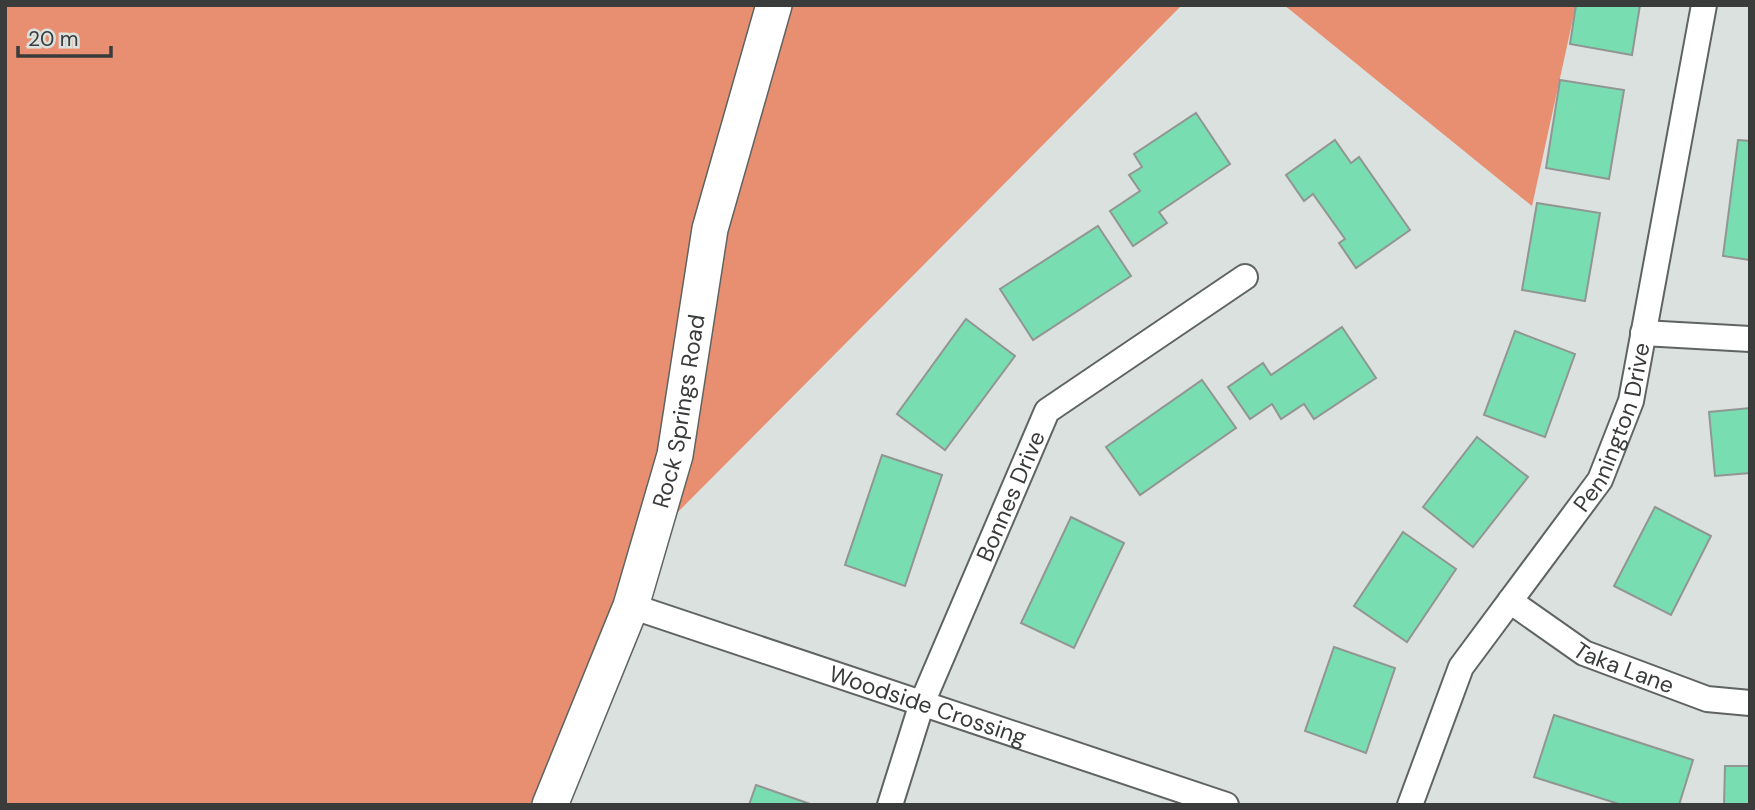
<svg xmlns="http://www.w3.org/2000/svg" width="1755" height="810" viewBox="0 0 1755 810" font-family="'DM Sans',sans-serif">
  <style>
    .forest { fill: #e78f70 }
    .building { fill: #78ddb0; stroke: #919693; stroke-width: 2 }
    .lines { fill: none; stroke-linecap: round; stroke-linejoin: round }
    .street-casing { stroke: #5f6461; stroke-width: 28 }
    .secondary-casing { stroke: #5f6461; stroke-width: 38 }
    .street { stroke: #fff; stroke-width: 24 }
    .secondary { stroke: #fff; stroke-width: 35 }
    .labels { text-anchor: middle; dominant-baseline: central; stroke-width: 5; stroke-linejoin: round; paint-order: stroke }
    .street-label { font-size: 23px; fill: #393c3a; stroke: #dbe1de }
  </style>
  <rect width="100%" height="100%" fill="#dbe1de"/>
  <g class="forest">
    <path d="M 5,5 L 1182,5 L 665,525 L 561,805 L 5,805 Z"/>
    <path d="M 1284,5 L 1576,5 L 1532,206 Z"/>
  </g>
  <g class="building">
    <path d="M 1576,5 L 1640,5 L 1632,55 L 1570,44 Z"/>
    <path d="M 1560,80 L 1624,90 L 1609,179 L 1546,168 Z"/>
    <path d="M 1196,113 L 1230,164 L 1159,212 L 1167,223 L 1133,246 L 1110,211 L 1140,191 L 1129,175 L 1142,167 L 1134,154 Z"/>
    <path d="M 1335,140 L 1351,163 L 1359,157 L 1410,230 L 1356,268 L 1339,243 L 1345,239 L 1313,194 L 1304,201 L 1286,175 Z"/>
    <path d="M 1738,140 L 1750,141 L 1750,260 L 1723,256 Z"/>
    <path d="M 1537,203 L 1600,213 L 1585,301 L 1522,290 Z"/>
    <path d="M 1098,226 L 1131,276 L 1033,340 L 1000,289 Z"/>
    <path d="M 966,319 L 1015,356 L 945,450 L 897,414 Z"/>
    <path d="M 1342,327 L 1376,378 L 1314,419 L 1304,404 L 1281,419 L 1272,404 L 1250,419 L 1228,387 L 1263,363 L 1271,375 Z"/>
    <path d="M 1515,331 L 1575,354 L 1545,437 L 1484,415 Z"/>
    <path d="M 1202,380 L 1236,428 L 1140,495 L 1106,447 Z"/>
    <path d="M 1750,408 L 1750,473 L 1715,476 L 1709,412 Z"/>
    <path d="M 1477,437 L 1528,477 L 1473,547 L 1423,507 Z"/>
    <path d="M 882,455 L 942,475 L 905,586 L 845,565 Z"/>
    <path d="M 1655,507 L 1711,536 L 1671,615 L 1614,586 Z"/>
    <path d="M 1071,517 L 1124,543 L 1074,648 L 1021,623 Z"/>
    <path d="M 1403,532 L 1456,569 L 1407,642 L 1354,606 Z"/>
    <path d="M 1334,647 L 1395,668 L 1366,753 L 1305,731 Z"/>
    <path d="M 1554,715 L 1693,760 L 1679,805 L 1622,805 L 1534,777 Z"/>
    <path d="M 1725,766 L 1750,766 L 1750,805 L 1724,805 Z"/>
    <path d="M 756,785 L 813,805 L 749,805 Z"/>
  </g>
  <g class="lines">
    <defs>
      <g id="street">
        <path d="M 1643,333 L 1750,339"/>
        <path id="s1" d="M 1510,601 L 1584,653 L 1707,699 L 1750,703"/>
        <path id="s2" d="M 631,606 L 1226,805"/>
        <path id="s3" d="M 890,805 L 922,703 L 1047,411 L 1245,277"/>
        <path id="s4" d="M 1410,805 L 1461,667 L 1600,480 L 1631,401 L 1704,5"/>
      </g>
      <g id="secondary">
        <path id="s5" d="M 550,805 L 631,606 L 675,455 L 710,229 L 774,5"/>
      </g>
    </defs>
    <use href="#street" class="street-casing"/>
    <use href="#secondary" class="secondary-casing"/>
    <use href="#street" class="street"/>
    <use href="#secondary" class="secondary"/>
  </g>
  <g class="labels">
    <g class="street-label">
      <text stroke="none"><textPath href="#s5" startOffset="416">Rock Springs Road</textPath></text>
      <text stroke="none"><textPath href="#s4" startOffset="434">Pennington Drive</textPath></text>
      <text stroke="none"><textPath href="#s3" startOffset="332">Bonnes Drive</textPath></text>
      <text stroke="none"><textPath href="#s1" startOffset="133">Taka Lane</textPath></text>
      <text stroke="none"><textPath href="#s2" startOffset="313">Woodside Crossing</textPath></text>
    </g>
  </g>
  <rect width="1755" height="810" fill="none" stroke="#393c3a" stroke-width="14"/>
  <path d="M18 46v10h93v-10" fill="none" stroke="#393c3a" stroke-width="3.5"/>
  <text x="28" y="46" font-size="21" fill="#393c3a" stroke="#dbe1de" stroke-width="5" paint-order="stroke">20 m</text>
</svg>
